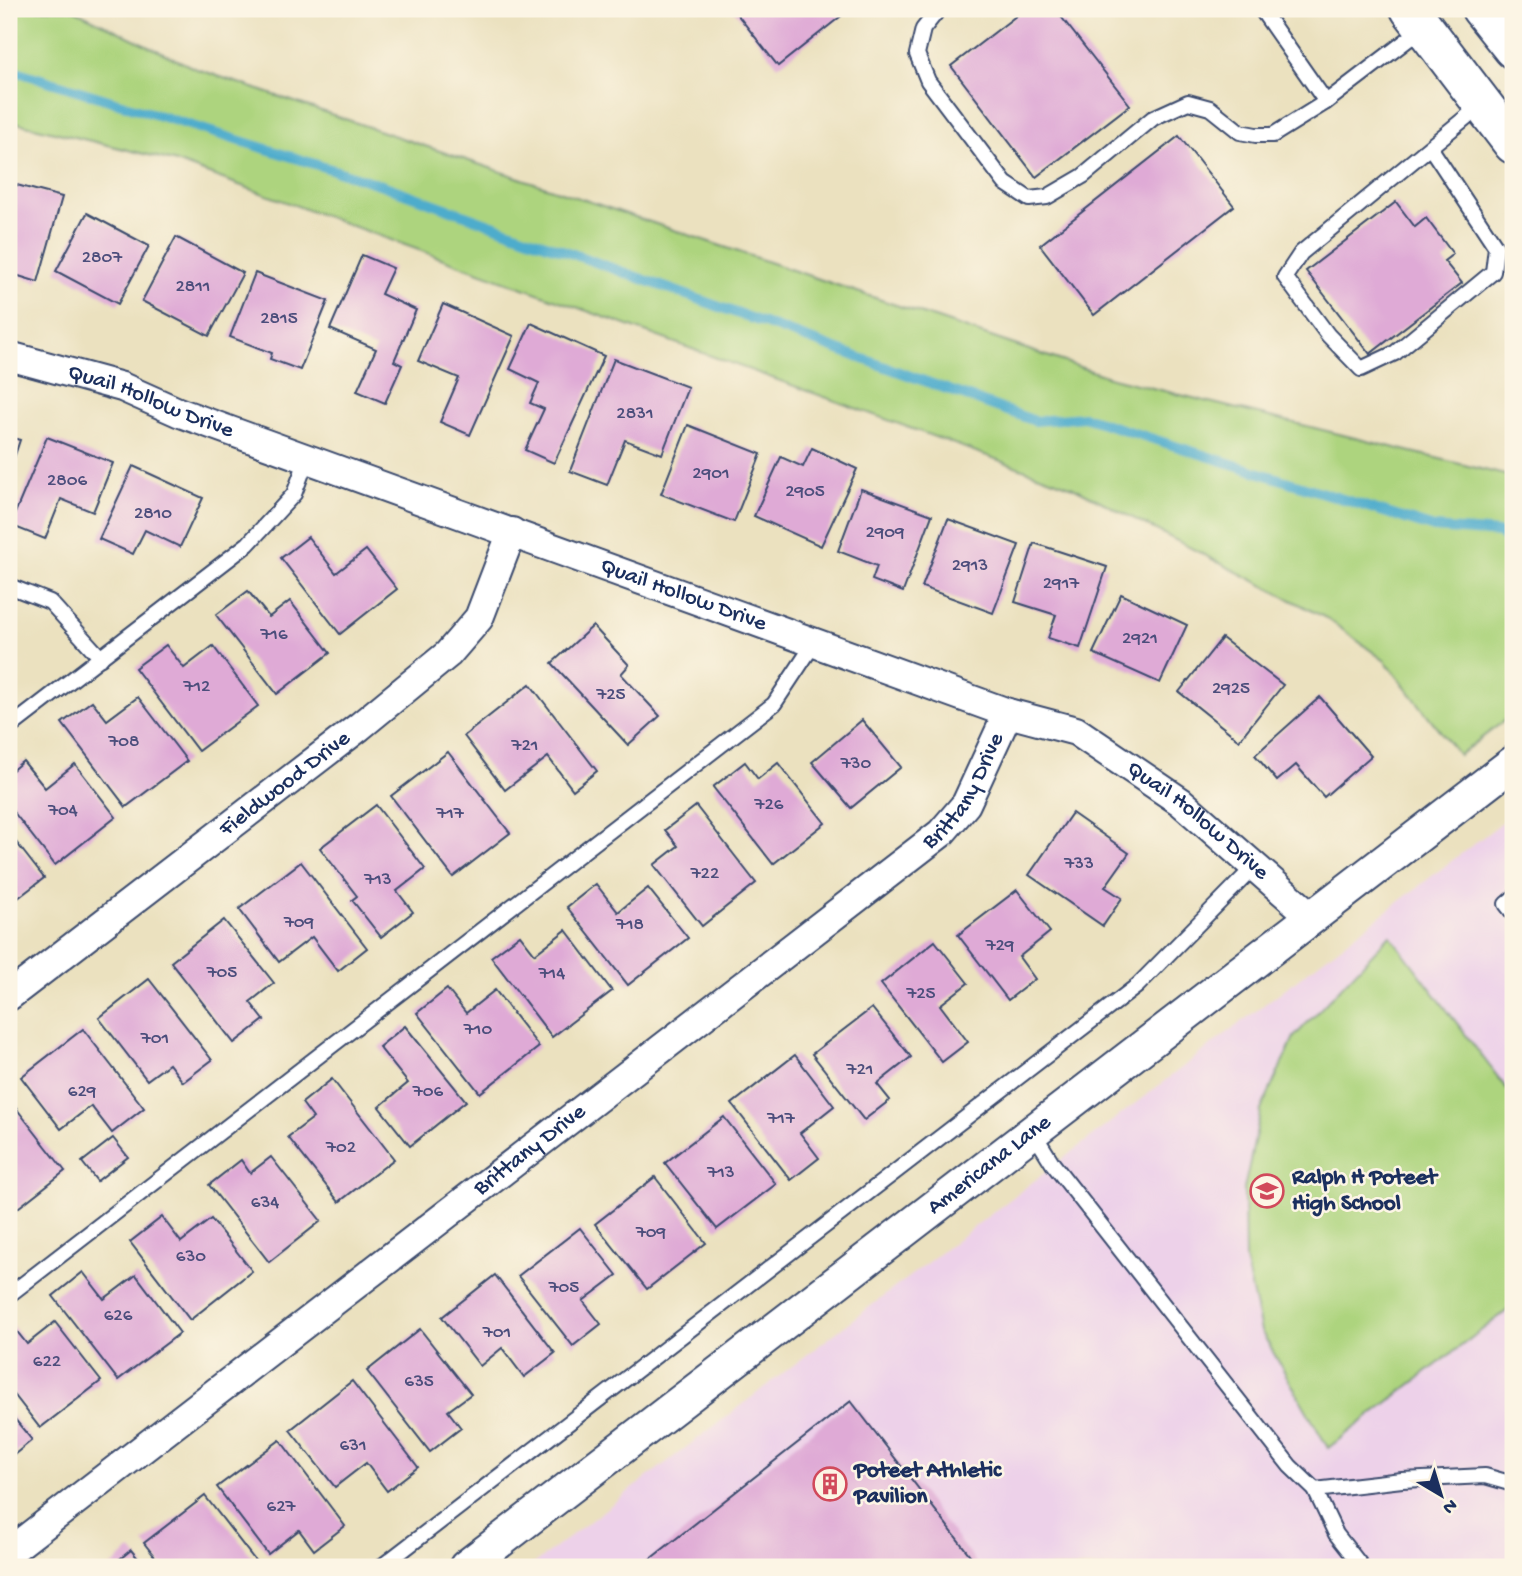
<svg xmlns="http://www.w3.org/2000/svg" width="1522" height="1576" viewBox="0 0 1522 1576" font-family="'Gochi Hand',sans-serif">
  <style>
    .built { fill: #edd1e9 }
    .green { fill: #add47e; stroke: #64826e; stroke-width: 2 }
    .lines { fill: none; stroke-linecap: round; stroke-linejoin: round }
    .stream { stroke: #4eaccc; stroke-width: 10 }
    .building { fill: #dfaad6 }
    .service-casing { stroke: #3a4a6d; stroke-width: 18 }
    .minor-casing { stroke: #3a4a6d; stroke-width: 32 }
    .tertiary-casing { stroke: #3a4a6d; stroke-width: 37 }
    .secondary-casing { stroke: #3a4a6d; stroke-width: 42 }
    .service { stroke: #fff; stroke-width: 14 }
    .minor { stroke: #fff; stroke-width: 28 }
    .tertiary { stroke: #fff; stroke-width: 33 }
    .secondary { stroke: #fff; stroke-width: 38 }
    .labels { text-anchor: middle; dominant-baseline: central; stroke-width: 5; stroke-linejoin: round; paint-order: stroke }
    .number-label { font-size: 19px; fill: #4c4e7c }
    .street-label { font-size: 23px; fill: #1b2f5e; stroke: #fcf5e5 }
    .poi-label { font-size: 23px; font-weight: bold; fill: #1b2f5e; stroke: #fcf5e5; text-anchor: start }
  </style>
  <rect width="100%" height="100%" fill="#fcf5e5"/>
  <filter id="ink" filterUnits="userSpaceOnUse"><feTurbulence type="fractalNoise" baseFrequency=".0143" numOctaves="2"/><feDisplacementMap in="SourceGraphic" scale="14" xChannelSelector="R" yChannelSelector="G"/><feConvolveMatrix kernelMatrix="1 2 1 2 8 2 1 2 1" color-interpolation-filters="sRGB"/></filter>
  <filter id="wash" filterUnits="userSpaceOnUse"><feTurbulence type="fractalNoise" baseFrequency=".00686" numOctaves="4" result="noise"/><feDisplacementMap in="SourceGraphic" scale="28" xChannelSelector="R" yChannelSelector="G"/><feGaussianBlur stdDeviation="1.57" result="paint"/><feColorMatrix in="noise" values="0 0 0 0 0 0 0 0 0 0 0 0 0 0 0 0 0 1.4 0 .05"/><feComposite in="paint" operator="in"/></filter>
  <g filter="url(#wash)">
    <rect width="100%" height="100%" fill="#ebe1bf"/>
    <path class="built" d="M 1513,814 L 1513,1567 L 530,1567 Z"/>
    <g class="green">
      <path d="M 9,9 L 72,9 L 194,68 L 1112,378 L 1513,477 L 1513,714 L 1459,755 L 1385,661 L 1328,619 L 1073,487 L 173,161 L 9,121 Z"/>
      <path d="M 1390,935 L 1513,1097 L 1513,1306 L 1328,1448 L 1261,1331 L 1245,1260 L 1244,1189 L 1261,1110 L 1294,1037 Z"/>
    </g>
    <g class="lines">
      <path class="stream" d="M 9,69 L 382,185 L 1035,421 L 1084,417 L 1434,528 L 1499,533 L 1513,546"/>
    </g>
    <g id="blocks">
      <g class="building">
        <path d="M 733,9 L 850,9 L 778,66 Z"/>
        <path d="M 1025,9 L 1055,9 L 1130,105 L 1036,177 L 951,66 Z"/>
        <path d="M 1179,136 L 1234,206 L 1094,315 L 1040,245 Z"/>
        <path d="M 9,183 L 62,197 L 38,282 L 9,273 L 12,254 L 9,253 Z"/>
        <path d="M 1396,202 L 1415,227 L 1426,218 L 1453,254 L 1444,261 L 1462,283 L 1370,354 L 1306,271 Z"/>
        <path d="M 87,213 L 149,246 L 118,304 L 56,271 Z"/>
        <path d="M 176,237 L 243,273 L 209,336 L 142,301 Z"/>
        <path d="M 362,255 L 393,268 L 381,294 L 416,310 L 394,361 L 402,365 L 385,403 L 357,391 L 376,349 L 330,329 Z"/>
        <path d="M 255,273 L 328,301 L 300,370 L 270,359 L 272,353 L 230,337 Z"/>
        <path d="M 443,304 L 514,336 L 470,435 L 440,422 L 459,378 L 418,361 Z"/>
        <path d="M 531,323 L 604,356 L 554,463 L 525,450 L 544,409 L 530,403 L 539,383 L 510,369 Z"/>
        <path d="M 614,359 L 688,387 L 662,454 L 625,440 L 607,485 L 570,471 Z"/>
        <path d="M 688,425 L 761,454 L 734,522 L 661,494 Z"/>
        <path d="M 9,437 L 20,440 L 9,473 Z"/>
        <path d="M 47,437 L 113,463 L 93,512 L 61,499 L 45,539 L 10,525 Z"/>
        <path d="M 812,448 L 857,469 L 821,546 L 754,516 L 781,457 L 803,467 Z"/>
        <path d="M 133,466 L 203,498 L 180,547 L 145,530 L 133,554 L 99,539 Z"/>
        <path d="M 861,489 L 932,515 L 903,592 L 872,580 L 877,566 L 838,551 Z"/>
        <path d="M 948,519 L 1019,545 L 993,613 L 922,587 Z"/>
        <path d="M 308,537 L 336,573 L 366,550 L 397,589 L 340,634 L 281,558 Z"/>
        <path d="M 1034,543 L 1107,567 L 1080,648 L 1048,638 L 1056,615 L 1015,602 Z"/>
        <path d="M 248,591 L 269,617 L 290,601 L 330,653 L 277,694 L 216,615 Z"/>
        <path d="M 1121,594 L 1187,625 L 1160,683 L 1093,653 Z"/>
        <path d="M 593,626 L 629,665 L 621,674 L 660,716 L 628,745 L 552,663 Z"/>
        <path d="M 1222,638 L 1283,685 L 1239,740 L 1179,692 Z"/>
        <path d="M 166,645 L 184,668 L 213,646 L 258,706 L 198,751 L 135,668 Z"/>
        <path d="M 530,684 L 597,771 L 573,790 L 548,757 L 505,790 L 464,736 Z"/>
        <path d="M 138,697 L 187,761 L 126,807 L 62,723 L 92,701 L 107,720 Z"/>
        <path d="M 1320,697 L 1371,756 L 1324,797 L 1296,765 L 1277,781 L 1255,755 Z"/>
        <path d="M 862,720 L 901,767 L 851,808 L 812,762 Z"/>
        <path d="M 448,752 L 510,833 L 453,877 L 391,796 Z"/>
        <path d="M 23,761 L 45,788 L 75,764 L 116,817 L 55,865 L 9,806 L 9,773 Z"/>
        <path d="M 745,762 L 758,779 L 778,763 L 825,823 L 773,864 L 713,787 Z"/>
        <path d="M 376,805 L 425,869 L 397,891 L 413,912 L 381,937 L 352,900 L 357,896 L 320,848 Z"/>
        <path d="M 696,806 L 756,883 L 702,926 L 654,865 L 678,846 L 665,830 Z"/>
        <path d="M 1072,813 L 1129,853 L 1105,887 L 1122,898 L 1103,926 L 1029,875 Z"/>
        <path d="M 9,833 L 44,878 L 9,905 Z"/>
        <path d="M 301,862 L 367,948 L 338,971 L 312,937 L 279,962 L 239,909 Z"/>
        <path d="M 596,884 L 618,912 L 648,888 L 688,938 L 628,985 L 567,907 Z"/>
        <path d="M 1017,890 L 1050,932 L 1019,957 L 1035,979 L 1008,1000 L 958,935 Z"/>
        <path d="M 224,920 L 274,983 L 250,1002 L 264,1020 L 234,1043 L 171,962 Z"/>
        <path d="M 566,930 L 612,991 L 552,1037 L 491,957 L 520,935 L 535,954 Z"/>
        <path d="M 935,941 L 968,983 L 940,1005 L 968,1042 L 942,1062 L 881,984 Z"/>
        <path d="M 149,979 L 212,1060 L 183,1082 L 169,1064 L 147,1080 L 99,1018 Z"/>
        <path d="M 447,989 L 466,1013 L 495,990 L 539,1047 L 480,1093 L 417,1013 Z"/>
        <path d="M 872,1008 L 911,1057 L 877,1084 L 890,1100 L 864,1120 L 812,1054 Z"/>
        <path d="M 405,1026 L 466,1101 L 410,1146 L 379,1107 L 408,1083 L 379,1047 Z"/>
        <path d="M 83,1029 L 144,1108 L 112,1133 L 91,1106 L 61,1129 L 21,1077 Z"/>
        <path d="M 795,1055 L 834,1106 L 800,1133 L 819,1158 L 791,1180 L 732,1104 Z"/>
        <path d="M 332,1079 L 394,1159 L 339,1202 L 288,1137 L 313,1118 L 302,1103 Z"/>
        <path d="M 9,1099 L 65,1171 L 9,1215 Z"/>
        <path d="M 724,1117 L 776,1184 L 717,1229 L 665,1163 Z"/>
        <path d="M 113,1138 L 128,1157 L 97,1181 L 82,1162 Z"/>
        <path d="M 271,1157 L 321,1221 L 269,1262 L 209,1185 L 241,1160 L 250,1173 Z"/>
        <path d="M 655,1177 L 706,1243 L 647,1289 L 595,1224 Z"/>
        <path d="M 162,1217 L 181,1242 L 211,1219 L 252,1271 L 190,1320 L 130,1242 Z"/>
        <path d="M 580,1228 L 617,1275 L 583,1301 L 601,1324 L 573,1346 L 518,1276 Z"/>
        <path d="M 83,1272 L 104,1299 L 136,1275 L 180,1333 L 118,1380 L 53,1296 Z"/>
        <path d="M 495,1275 L 555,1353 L 524,1377 L 502,1348 L 480,1366 L 442,1317 Z"/>
        <path d="M 55,1322 L 101,1381 L 40,1428 L 9,1388 L 9,1326 L 11,1324 L 27,1344 Z"/>
        <path d="M 420,1329 L 471,1394 L 448,1411 L 461,1428 L 430,1452 L 367,1371 Z"/>
        <path d="M 352,1381 L 418,1467 L 387,1491 L 366,1463 L 335,1487 L 290,1430 Z"/>
        <path d="M 851,1401 L 979,1567 L 640,1567 Z"/>
        <path d="M 9,1412 L 32,1440 L 9,1459 Z"/>
        <path d="M 280,1440 L 345,1526 L 314,1550 L 299,1530 L 268,1554 L 217,1487 Z"/>
        <path d="M 205,1496 L 260,1567 L 163,1567 L 144,1543 Z"/>
        <path d="M 131,1550 L 145,1567 L 110,1567 Z"/>
      </g>
    </g>
  </g>
  <g filter="url(#ink)">
    <use href="#blocks" fill-opacity="0" stroke="#3a4a6d" stroke-width="2"/>
    <g class="lines">
      <defs>
        <g id="service">
          <path d="M 939,9 L 923,29 L 917,54 L 928,81 L 1005,183 L 1029,199 L 1047,197 L 1083,176 L 1153,118 L 1188,102 L 1210,108 L 1240,132 L 1256,135 L 1273,135 L 1326,102 L 1261,9"/>
          <path d="M 1326,102 L 1423,28"/>
          <path d="M 1430,147 L 1496,247 L 1493,272 L 1395,353 L 1361,369 L 1328,335 L 1285,277 L 1301,253 L 1481,105"/>
          <path d="M 9,586 L 50,602 L 101,658"/>
          <path d="M 9,728 L 248,544 L 294,494 L 307,459"/>
          <path d="M 1513,898 L 1506,904 L 1513,913"/>
          <path d="M 1033,1132 L 1053,1164 L 1290,1466 L 1315,1490 L 1336,1534 L 1362,1567"/>
          <path d="M 9,1295 L 774,704 L 815,642"/>
          <path d="M 1315,1490 L 1402,1480 L 1485,1476 L 1513,1484"/>
          <path d="M 381,1567 L 1137,986 L 1254,867"/>
        </g>
        <g id="minor">
          <path id="s1" d="M 9,356 L 122,387 L 178,412 L 1008,713 L 1076,731 L 1181,802 L 1312,917"/>
          <path id="s2" d="M 9,996 L 359,727 L 448,654 L 479,618 L 512,532"/>
          <path id="s3" d="M 9,1552 L 941,833 L 966,804 L 1008,713"/>
        </g>
        <g id="tertiary">
          <path id="s4" d="M 466,1567 L 1513,763"/>
        </g>
        <g id="secondary">
          <path d="M 1410,9 L 1513,144"/>
          <path d="M 1481,9 L 1513,49"/>
        </g>
      </defs>
      <use href="#service" class="service-casing"/>
      <use href="#minor" class="minor-casing"/>
      <use href="#tertiary" class="tertiary-casing"/>
      <use href="#secondary" class="secondary-casing"/>
      <use href="#service" class="service"/>
      <use href="#minor" class="minor"/>
      <use href="#tertiary" class="tertiary"/>
      <use href="#secondary" class="secondary"/>
    </g>
  </g>
  <defs>
    <symbol id="school-ring" viewBox="-11 -11 22 22"><circle r="9.5" fill="#fcf5e5" stroke="#d1495b" stroke-width="1.5"/><path d="M0-5L7-2L0 1L-7-2ZM-4 1L0 2.5L4 1V4Q0 6-4 4Z" fill="#d1495b"/></symbol>
    <symbol id="building-ring" viewBox="-11 -11 22 22"><circle r="9.5" fill="#fcf5e5" stroke="#d1495b" stroke-width="1.5"/><path d="M-4-6H4V6H1V3H-1V6H-4ZM-2.5-4.3h1.7v1.8h-1.7ZM.8-4.3h1.7v1.8H.8ZM-2.5-1h1.7V.8h-1.7ZM.8-1h1.7V.8H.8Z" fill="#d1495b"/></symbol>
  </defs>
  <g fill-rule="evenodd">
    <use href="#school-ring" x="1248" y="1172" width="38" height="38"/>
    <use href="#building-ring" x="811" y="1465" width="38" height="38"/>
  </g>
  <g class="labels">
    <g class="number-label">
      <text x="102" y="258">2807</text>
      <text x="193" y="287">2811</text>
      <text x="279" y="319">2815</text>
      <text x="635" y="414">2831</text>
      <text x="711" y="474">2901</text>
      <text x="67" y="481">2806</text>
      <text x="805" y="492">2905</text>
      <text x="153" y="514">2810</text>
      <text x="885" y="533">2909</text>
      <text x="970" y="566">2913</text>
      <text x="1061" y="584">2917</text>
      <text x="274" y="635">716</text>
      <text x="1140" y="639">2921</text>
      <text x="197" y="687">712</text>
      <text x="1231" y="689">2925</text>
      <text x="611" y="695">725</text>
      <text x="124" y="742">708</text>
      <text x="525" y="746">721</text>
      <text x="856" y="764">730</text>
      <text x="769" y="805">726</text>
      <text x="63" y="811">704</text>
      <text x="450" y="814">717</text>
      <text x="1079" y="864">733</text>
      <text x="705" y="874">722</text>
      <text x="378" y="880">713</text>
      <text x="299" y="923">709</text>
      <text x="630" y="925">718</text>
      <text x="1000" y="946">729</text>
      <text x="222" y="973">705</text>
      <text x="552" y="974">714</text>
      <text x="921" y="994">725</text>
      <text x="478" y="1030">710</text>
      <text x="155" y="1039">701</text>
      <text x="860" y="1070">721</text>
      <text x="82" y="1092">629</text>
      <text x="428" y="1092">706</text>
      <text x="781" y="1119">717</text>
      <text x="341" y="1148">702</text>
      <text x="721" y="1173">713</text>
      <text x="265" y="1203">634</text>
      <text x="651" y="1233">709</text>
      <text x="191" y="1257">630</text>
      <text x="564" y="1288">705</text>
      <text x="118" y="1316">626</text>
      <text x="497" y="1333">701</text>
      <text x="47" y="1362">622</text>
      <text x="419" y="1382">635</text>
      <text x="353" y="1446">631</text>
      <text x="281" y="1507">627</text>
    </g>
    <g class="street-label">
      <text stroke="none"><textPath href="#s1" startOffset="149">Quail Hollow Drive</textPath></text>
      <text stroke="none"><textPath href="#s1" startOffset="716">Quail Hollow Drive</textPath></text>
      <text stroke="none"><textPath href="#s2" startOffset="348">Fieldwood Drive</textPath></text>
      <text stroke="none"><textPath href="#s3" startOffset="1225">Brittany Drive</textPath></text>
      <text stroke="none"><textPath href="#s1" startOffset="1283">Quail Hollow Drive</textPath></text>
      <text stroke="none"><textPath href="#s3" startOffset="658">Brittany Drive</textPath></text>
      <text stroke="none"><textPath href="#s4" startOffset="660">Americana Lane</textPath></text>
    </g>
    <g class="poi-label">
      <text x="1292" y="1178">Ralph H Poteet<tspan x="1292" dy="26">High School</tspan></text>
      <text x="854" y="1471">Poteet Athletic<tspan x="854" dy="26">Pavilion</tspan></text>
    </g>
  </g>
  <rect width="1522" height="1576" fill="none" stroke="#fcf5e5" stroke-width="35"/>
  <g transform="translate(1441 1495) rotate(142)" stroke="#fcf5e5" stroke-width="5" paint-order="stroke">
  <path d="M0-5L12 26L0 18L-12 26Z" fill="#1b2f5e"/>
  <text y="-10" font-size="19" font-weight="bold" text-anchor="middle" fill="#1b2f5e">N</text>
  </g>
</svg>
